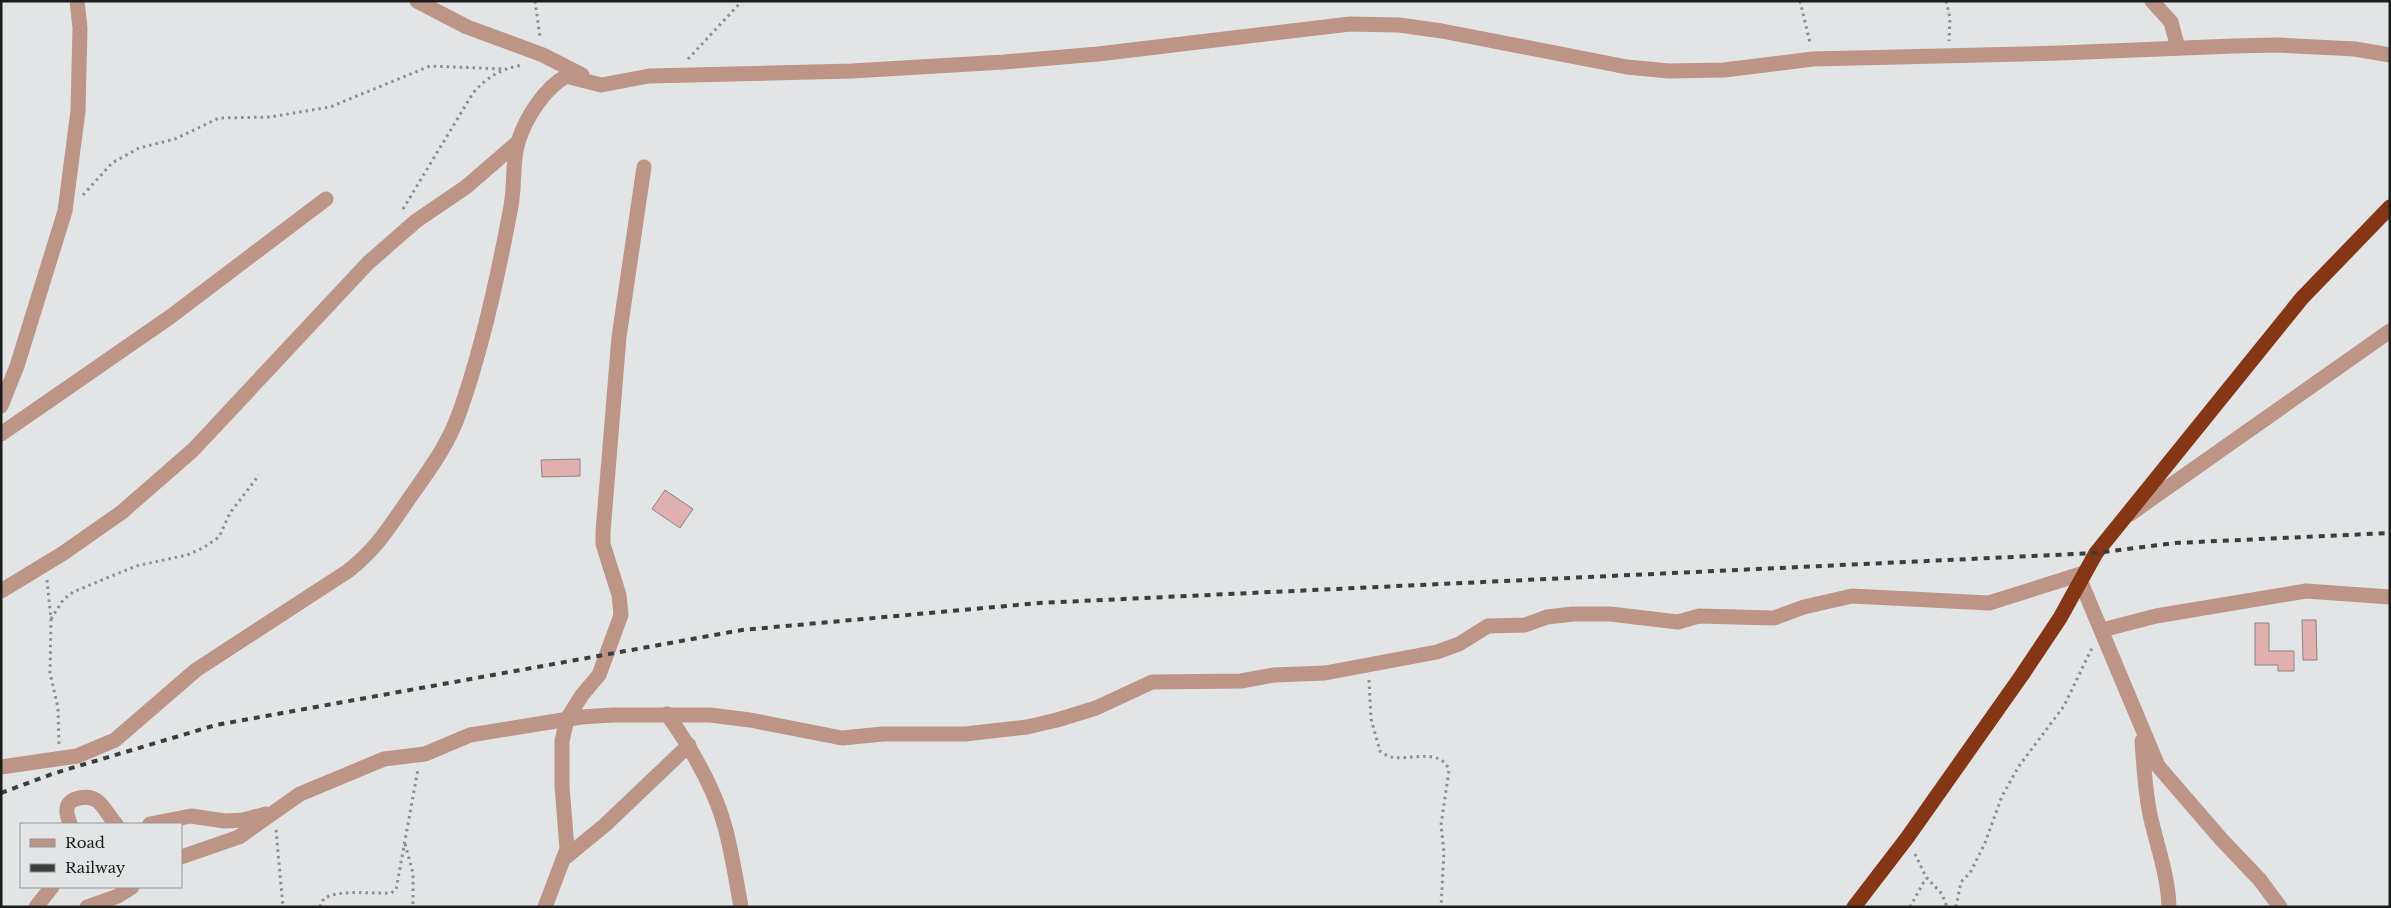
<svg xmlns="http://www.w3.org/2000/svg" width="2391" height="908" viewBox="0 0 2391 908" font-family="'Libre Baskerville',serif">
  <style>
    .building { fill: #e1b0ae; stroke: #878585 }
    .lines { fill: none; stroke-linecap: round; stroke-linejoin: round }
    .path { stroke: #8d8e8f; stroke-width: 3; stroke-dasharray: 2.5 4; stroke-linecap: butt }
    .minor { stroke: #bd9586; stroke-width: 15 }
    .highway { stroke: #853614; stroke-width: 15 }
    .rail { stroke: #3c3d3d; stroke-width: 4; stroke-dasharray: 6 6; stroke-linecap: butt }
  </style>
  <rect width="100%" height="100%" fill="#e3e4e6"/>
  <g class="building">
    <path d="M 580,459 L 580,476 L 542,477 L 541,460 Z"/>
    <path d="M 665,490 L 693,509 L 680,528 L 652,509 Z"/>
    <path d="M 2302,620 L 2316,620 L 2317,660 L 2303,660 Z"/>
    <path d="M 2255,623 L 2269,623 L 2269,651 L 2294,651 L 2294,671 L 2278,671 L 2278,665 L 2255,665 Z"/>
  </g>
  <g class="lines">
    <g class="path">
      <path d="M 535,1 L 540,37"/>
      <path d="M 1800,1 L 1810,43"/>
      <path d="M 1946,1 L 1950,18 L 1949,41"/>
      <path d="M 688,59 L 742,1"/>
      <path d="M 83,195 L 112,163 L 139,148 L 175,139 L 219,118 L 270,117 L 330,107 L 430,66 L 503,69"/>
      <path d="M 403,209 L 473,93 C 488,76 501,69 522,65"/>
      <path d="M 47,580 L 51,619 L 50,673 L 58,708 L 59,745"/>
      <path d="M 51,619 L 63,600 L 73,592 L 136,566 L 187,555 L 203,548 L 219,537 L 230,513 L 259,475"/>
      <path d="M 1369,680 L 1371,719 L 1380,751 C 1383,753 1387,756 1391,757 C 1409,761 1440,747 1449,770 L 1441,825 L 1444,852 L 1441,907"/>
      <path d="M 276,830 L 283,907"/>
      <path d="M 405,844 L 413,873 L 413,907"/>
      <path d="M 1915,854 L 1926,877 L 1942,894 L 1947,907"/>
      <path d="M 320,907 L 324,898 C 344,889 369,894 391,893 L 396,890 L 418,769"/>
      <path d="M 1910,907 L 1926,878"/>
      <path d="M 1956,907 L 1961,882 L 1970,873 L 1985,843 L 2002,796 L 2019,766 L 2064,706 L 2092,648"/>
    </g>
    <g class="minor">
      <path d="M 417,1 L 467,27 L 543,55 L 582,75"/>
      <path d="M 2152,1 L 2171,22 L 2178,48"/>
      <path d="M 1,406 L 17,366 L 65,211 L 78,111 L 80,28 L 77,1"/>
      <path d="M 1,434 L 170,317 L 326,199"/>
      <path d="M 2130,514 L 2390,331"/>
      <path d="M 2080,580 L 2158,766 L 2221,839 L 2260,880 L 2280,907"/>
      <path d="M 1,591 L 62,554 L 122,512 L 193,450 L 368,263 L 416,221 L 466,187 L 518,142"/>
      <path d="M 2102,630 L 2156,616 L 2306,591 L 2390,597"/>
      <path d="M 667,714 C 691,748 714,786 725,827 C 732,853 736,880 741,907"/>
      <path d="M 2142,741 C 2144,767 2145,794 2151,819 C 2158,849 2168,876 2169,907"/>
      <path d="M 1,767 L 77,756 L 115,740 L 196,670 L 348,571 C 379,547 391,524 413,493 C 432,466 449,443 460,411 C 482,349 499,271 511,206 C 515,185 512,161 518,142 C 526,117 544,89 566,76 L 601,85 L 649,76 L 852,71 L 1004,62 L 1098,54 L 1350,24 L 1399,25 L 1442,31 L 1627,67 L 1669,71 L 1724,70 L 1813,59 L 2060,53 L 2234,46 L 2277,45 L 2355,49 L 2390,55"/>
      <path d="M 70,824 C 69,820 66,814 67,809 C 67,797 88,795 96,800 C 104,805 109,817 116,824"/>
      <path d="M 150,824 L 191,816 L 225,821 L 243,820 L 266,814"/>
      <path d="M 181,857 L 239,837 L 300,794 L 384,759 L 425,754 L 470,735 L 581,717 L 613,715 L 710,715 L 750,720 L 842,738 L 883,734 L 965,734 L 1027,727 L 1057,720 L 1096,708 L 1152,682 L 1241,681 L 1274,675 L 1325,673 L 1437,652 L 1459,644 L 1488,626 L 1525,625 L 1547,617 L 1573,614 L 1610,614 L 1678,622 L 1699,616 L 1774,618 L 1804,607 L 1852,596 L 1989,603 L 2084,573"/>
      <path d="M 566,857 L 605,825 L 689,745"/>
      <path d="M 36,907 L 52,887"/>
      <path d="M 87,907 L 118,896 L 132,887"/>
      <path d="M 545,907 L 567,849 L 562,786 L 562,741 L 567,719 L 582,695 L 599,675 L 621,615 L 619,595 L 603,544 L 603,532 L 619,337 L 644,167"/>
    </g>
    <path class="highway" d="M 1854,907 L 1907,838 L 2022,675 L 2060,618 L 2096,553 L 2302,298 L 2390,207"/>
    <path class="rail" d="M 1,793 L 55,773 L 216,725 L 742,630 L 1039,603 L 2096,553 L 2175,543 L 2390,533"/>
  </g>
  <rect width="2391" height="908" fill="none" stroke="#1c1d1d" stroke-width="5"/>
  <rect x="20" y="823" width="162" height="65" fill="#e3e4e6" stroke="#939496"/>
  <rect x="30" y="839" width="25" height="8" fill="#bd9586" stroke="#939496"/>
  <text x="65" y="848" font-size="15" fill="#1c1d1d">Road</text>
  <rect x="30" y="864" width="25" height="8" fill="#3c3d3d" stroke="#939496"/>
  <text x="65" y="873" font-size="15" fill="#1c1d1d">Railway</text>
</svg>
